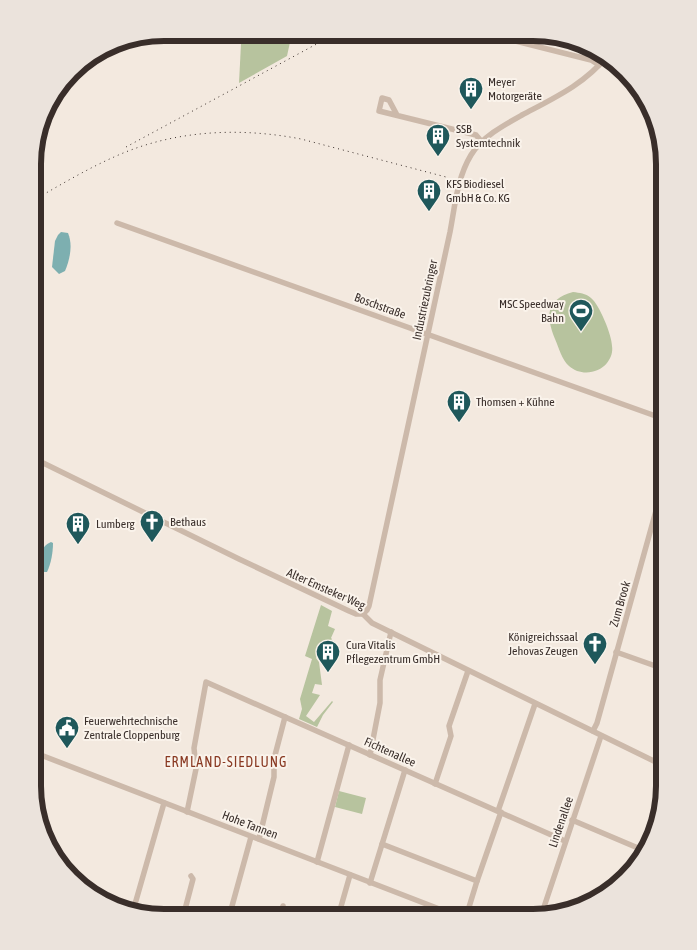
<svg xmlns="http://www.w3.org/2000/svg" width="697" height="950" viewBox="0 0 697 950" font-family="'Asap Condensed',sans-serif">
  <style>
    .green { fill: #b7c39e }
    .water { fill: #7dafb0 }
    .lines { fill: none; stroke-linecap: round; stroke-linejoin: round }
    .minor { stroke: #ccb9aa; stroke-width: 5.5 }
    .rail { stroke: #392e2a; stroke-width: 1; stroke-dasharray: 1 4; stroke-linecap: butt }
    .labels { text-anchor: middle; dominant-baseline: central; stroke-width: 4; stroke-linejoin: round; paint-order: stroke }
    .poi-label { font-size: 12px; fill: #392e2a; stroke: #faf3eb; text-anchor: start }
    .street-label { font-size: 12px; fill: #392e2a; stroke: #faf3eb }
    .neighbourhood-label { font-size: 14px; letter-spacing: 1px; fill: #893922; stroke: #faf3eb }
    .rim { fill: none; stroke: #392e2a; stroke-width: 6 }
  </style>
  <rect width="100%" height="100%" fill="#f3e9df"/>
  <g class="green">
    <path d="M 249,33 L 292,33 L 287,56 L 239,83 L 241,44 Z"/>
    <path d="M 573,292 C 580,293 585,293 591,298 C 599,304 612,335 612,346 C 613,352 611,358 607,363 C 598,374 580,376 569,366 C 562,360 559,348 555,339 C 546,316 545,300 573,292 Z"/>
    <path d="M 321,605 L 332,611 L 328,626 L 335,629 L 331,638 L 332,639 L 316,658 L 319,662 L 322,685 L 315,684 L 312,693 L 320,695 L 306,716 L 314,722 L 332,701 L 333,702 L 323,715 L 317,727 L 299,719 L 302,709 L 300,699 L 312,659 L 305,656 Z"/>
    <path d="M 339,791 L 366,798 L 362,814 L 335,807 Z"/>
  </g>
  <g class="water">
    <path d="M 61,232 L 68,233 C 73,245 70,259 65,271 L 59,274 L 52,267 L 55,241 L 58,235 Z"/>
    <path d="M 51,542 L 53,543 C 53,552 51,564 47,572 L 42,572 C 38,561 40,546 51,542 Z"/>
  </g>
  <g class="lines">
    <g class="minor">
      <path d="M 484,33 L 591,60 L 599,65"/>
      <path d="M 606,57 L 613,63 L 616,64"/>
      <path d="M 397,115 L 389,100 L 382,98 L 379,111 L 476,135 L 482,142"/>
      <path d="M 117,223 L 664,419"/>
      <path d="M 33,458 L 239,559 L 349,611 L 356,614 L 363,614 L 372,623 L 664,766"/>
      <path d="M 363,614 L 367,610 L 369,606 L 450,232 C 455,206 457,178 471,155 C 482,137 504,125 522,115 C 552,99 585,84 606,57"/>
      <path d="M 616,652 L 664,669"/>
      <path d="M 593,731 L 597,723 L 664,482"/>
      <path d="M 33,752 L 460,917"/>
      <path d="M 370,755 L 380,703 L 380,680 L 391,632"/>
      <path d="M 435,784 L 451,736 L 449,726 L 468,671"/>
      <path d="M 498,811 L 535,704"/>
      <path d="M 187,812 L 196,769 L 194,748 L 206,682 L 565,841"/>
      <path d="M 572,820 L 645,851"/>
      <path d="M 259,839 L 274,777 L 274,759 L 285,717"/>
      <path d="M 382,844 L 477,881"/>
      <path d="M 317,862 L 349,745"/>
      <path d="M 370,883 L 405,770"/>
      <path d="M 134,907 L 166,916"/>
      <path d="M 133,911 L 164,803"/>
      <path d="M 541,916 L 601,736"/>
      <path d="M 183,917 L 193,879 L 191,876"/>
      <path d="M 229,917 L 251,837"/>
      <path d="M 280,917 L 283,906"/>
      <path d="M 338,917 L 350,875"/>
      <path d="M 466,917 L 477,881 L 501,812"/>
    </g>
    <g class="rail">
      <path d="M 126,147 L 337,33"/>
      <path d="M 34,200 C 60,185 87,169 114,157 C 173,130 239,127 301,139 L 446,177"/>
    </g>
  </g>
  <defs>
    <symbol id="building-pin" viewBox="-11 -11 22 30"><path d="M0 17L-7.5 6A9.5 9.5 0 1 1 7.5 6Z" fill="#1f585b" stroke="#faf3eb"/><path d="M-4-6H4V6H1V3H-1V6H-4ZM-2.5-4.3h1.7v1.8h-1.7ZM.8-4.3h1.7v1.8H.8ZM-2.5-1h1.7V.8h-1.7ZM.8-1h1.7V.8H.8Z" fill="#fff"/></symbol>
    <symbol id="stadium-pin" viewBox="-11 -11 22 30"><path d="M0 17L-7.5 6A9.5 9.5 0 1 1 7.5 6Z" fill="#1f585b" stroke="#faf3eb"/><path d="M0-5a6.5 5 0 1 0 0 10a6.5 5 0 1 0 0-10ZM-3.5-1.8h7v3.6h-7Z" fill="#fff"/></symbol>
    <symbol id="church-pin" viewBox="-11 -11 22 30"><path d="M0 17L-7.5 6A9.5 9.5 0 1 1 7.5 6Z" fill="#1f585b" stroke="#faf3eb"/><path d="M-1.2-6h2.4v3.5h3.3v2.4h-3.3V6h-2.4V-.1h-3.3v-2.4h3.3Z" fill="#fff"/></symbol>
    <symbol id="civic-pin" viewBox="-11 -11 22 30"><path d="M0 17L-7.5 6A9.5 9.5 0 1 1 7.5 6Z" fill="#1f585b" stroke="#faf3eb"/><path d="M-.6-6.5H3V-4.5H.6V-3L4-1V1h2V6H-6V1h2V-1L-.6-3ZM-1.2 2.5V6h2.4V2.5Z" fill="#fff"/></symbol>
  </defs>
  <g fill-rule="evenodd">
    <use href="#building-pin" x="457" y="75" width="28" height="38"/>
    <use href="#building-pin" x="424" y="122" width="28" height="38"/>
    <use href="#building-pin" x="415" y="177" width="28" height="38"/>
    <use href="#stadium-pin" x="567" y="297" width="28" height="38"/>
    <use href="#building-pin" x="445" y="388" width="28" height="38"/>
    <use href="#church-pin" x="138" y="508" width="28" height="38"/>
    <use href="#building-pin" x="64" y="510" width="28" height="38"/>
    <use href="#church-pin" x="581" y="630" width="28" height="38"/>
    <use href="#building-pin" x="314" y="638" width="28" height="38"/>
    <use href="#civic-pin" x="53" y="714" width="28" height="38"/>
  </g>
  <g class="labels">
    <g class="poi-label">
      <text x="488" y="82">Meyer<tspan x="488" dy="14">Motorgeräte</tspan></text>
      <text x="456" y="129">SSB<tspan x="456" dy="14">Systemtechnik</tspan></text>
      <text x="446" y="184">KFS Biodiesel<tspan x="446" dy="14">GmbH &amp; Co. KG</tspan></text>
      <text x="564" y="304" text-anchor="end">MSC Speedway<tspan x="564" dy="14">Bahn</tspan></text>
      <text x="476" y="402">Thomsen + Kühne</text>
      <text x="170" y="522">Bethaus</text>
      <text x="96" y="524">Lumberg</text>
      <text x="578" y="637" text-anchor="end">Königreichssaal<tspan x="578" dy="14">Jehovas Zeugen</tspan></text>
      <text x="346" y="645">Cura Vitalis<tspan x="346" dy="14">Pflegezentrum GmbH</tspan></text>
      <text x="84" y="721">Feuerwehrtechnische<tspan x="84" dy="14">Zentrale Cloppenburg</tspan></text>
    </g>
    <g class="street-label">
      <text transform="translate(425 300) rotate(-78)">Industriezubringer</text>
      <text transform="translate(380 306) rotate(20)">Boschstraße</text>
      <text transform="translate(326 589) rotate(24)">Alter Emsteker Weg</text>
      <text transform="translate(620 604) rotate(-74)">Zum Brook</text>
      <text transform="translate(390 752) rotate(24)">Fichtenallee</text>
      <text transform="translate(561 822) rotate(-71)">Lindenallee</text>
      <text transform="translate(250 825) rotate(21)">Hohe Tannen</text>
    </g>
    <g class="neighbourhood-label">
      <text x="226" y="762">ERMLAND-SIEDLUNG</text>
    </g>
  </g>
  <path d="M0 0H697V950H0ZM164 41H533A123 123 0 0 1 656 164V786A123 123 0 0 1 533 909H164A123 123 0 0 1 41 786V164A123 123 0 0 1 164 41Z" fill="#ebe3dc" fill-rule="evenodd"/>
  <path class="rim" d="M164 41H533A123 123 0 0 1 656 164V786A123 123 0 0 1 533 909H164A123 123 0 0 1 41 786V164A123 123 0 0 1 164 41Z"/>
</svg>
